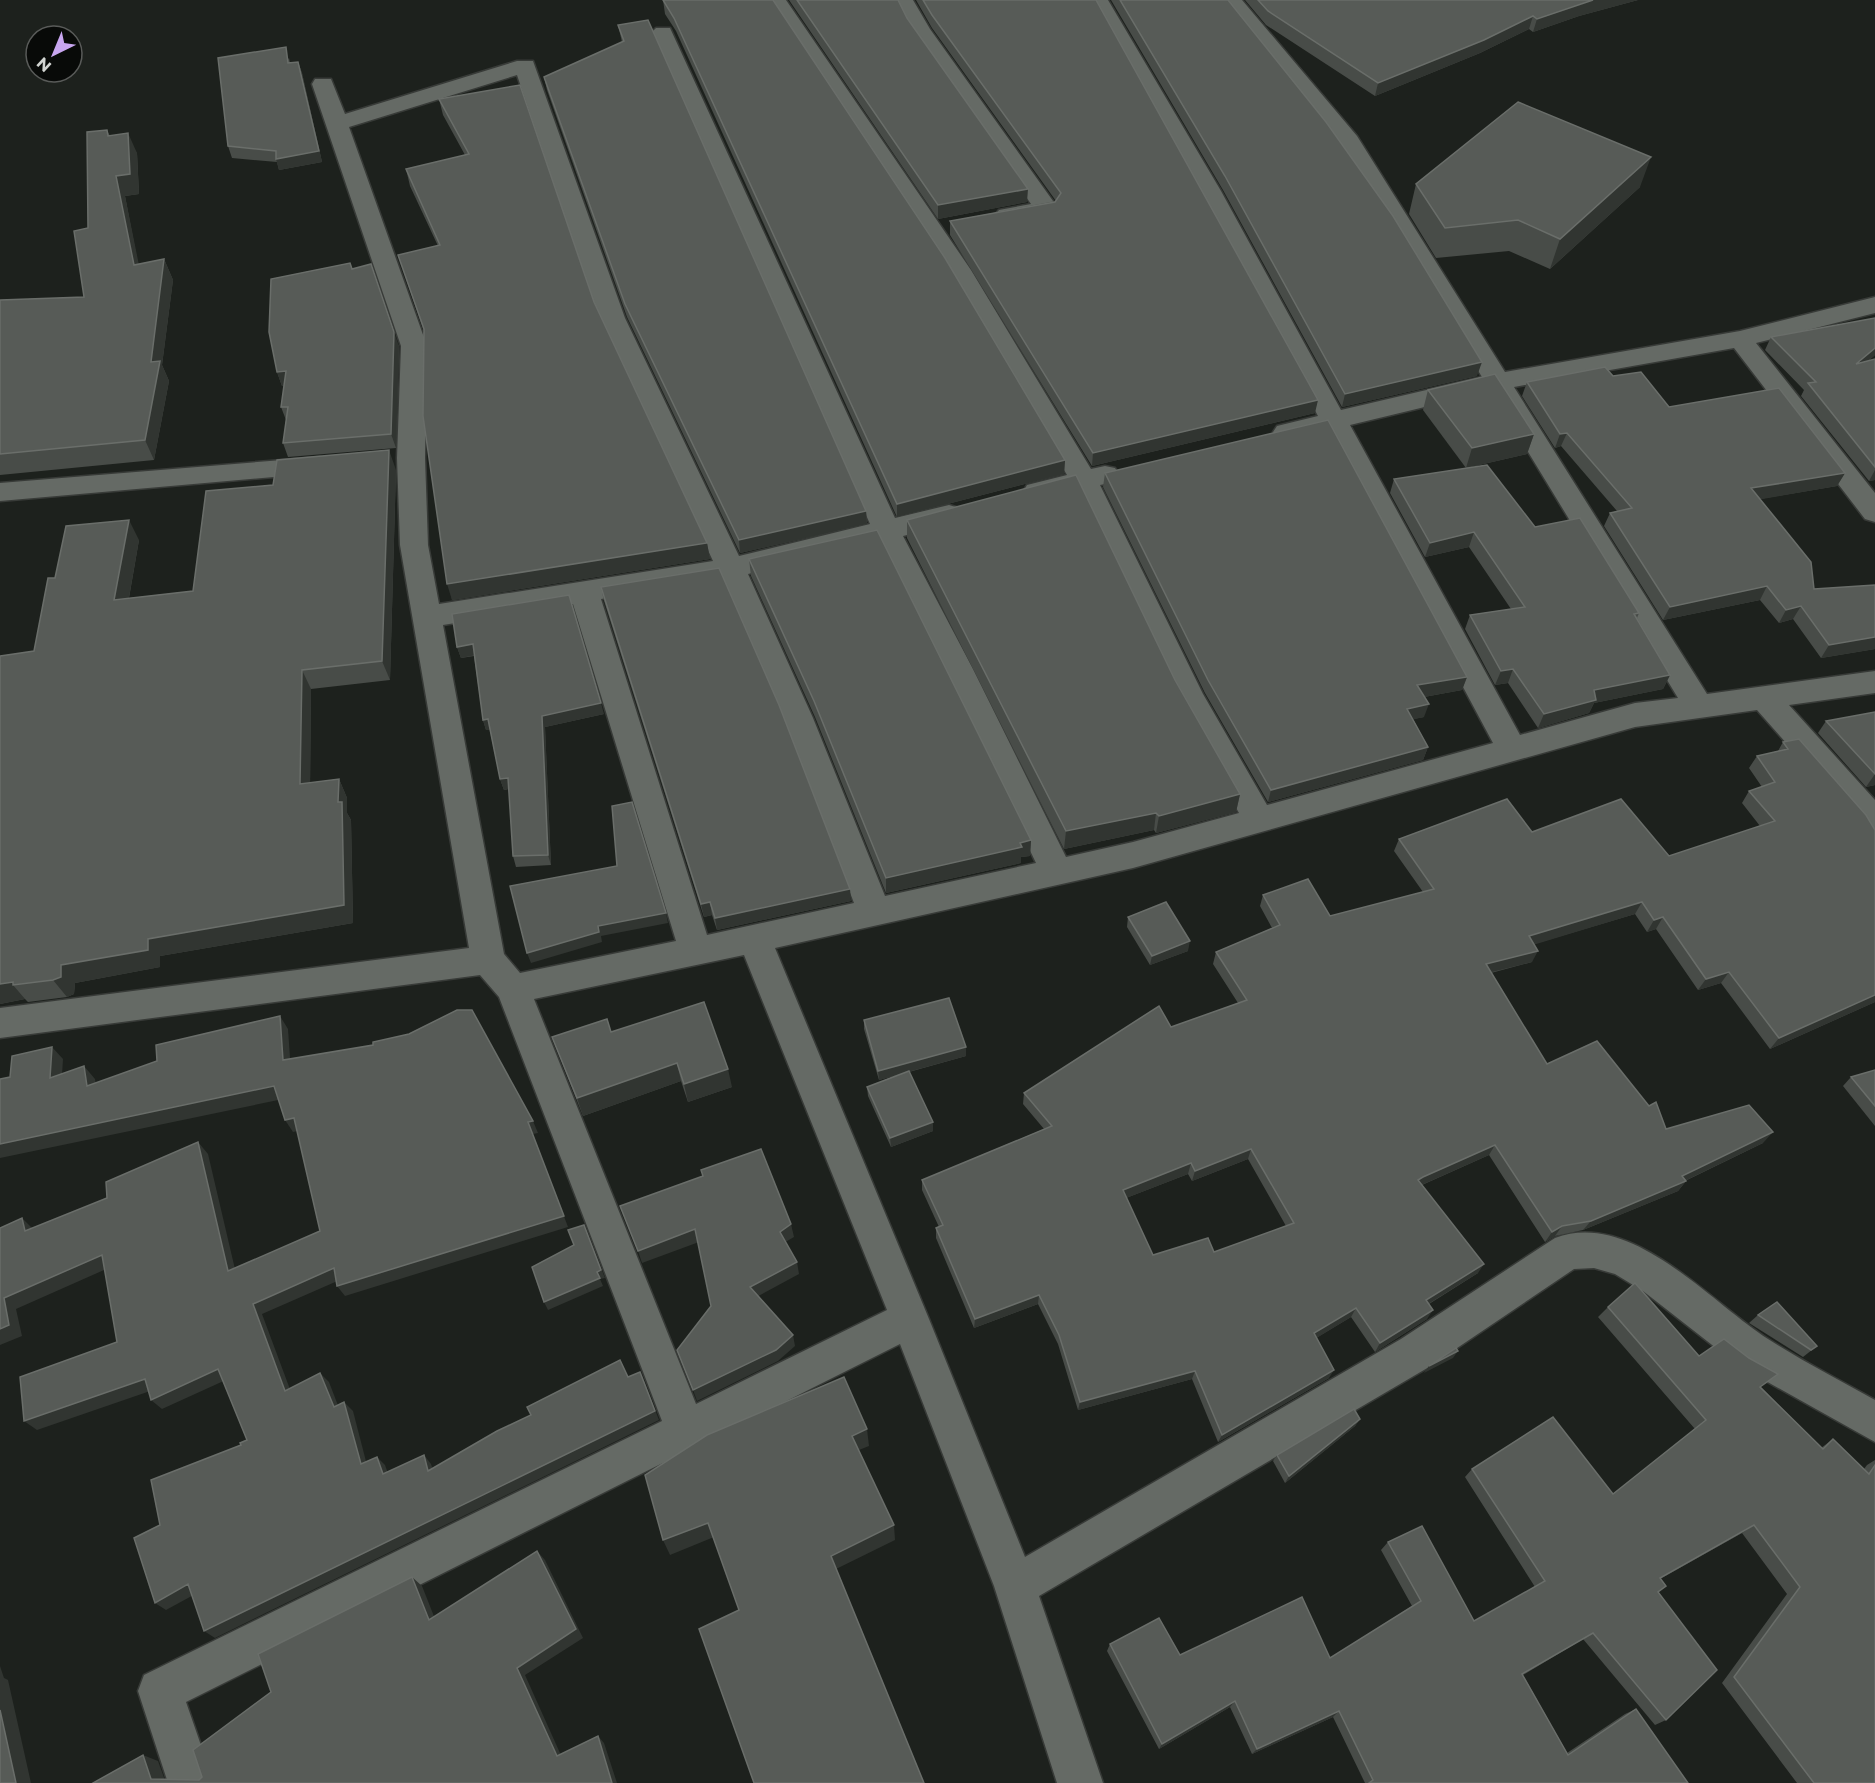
<svg xmlns="http://www.w3.org/2000/svg" width="1875" height="1783" viewBox="0 0 1875 1783" font-family="Montserrat,sans-serif">
  <style>
    .lines { fill: none; stroke-linecap: round; stroke-linejoin: round }
    .minor-casing { stroke: #383b38; stroke-width: 3 }
    .minor { fill: #656a65; fill-rule: evenodd }
    .wall { fill: #484c48; fill-rule: evenodd }
    .shaded-wall { fill: #313531 }
    .building { fill: #575b57; stroke: #6a6e6a; stroke-width: 1.5; fill-rule: evenodd }
  </style>
  <rect width="100%" height="100%" fill="#1d211d"/>
  <g class="lines">
    <defs>
      <g id="minor">
        <path d="M 766,0 L 786,0 L 971,270 L 1091,469 L 1105,466 L 1115,468 L 1119,475 L 1115,482 L 1100,485 L 1203,694 L 1267,805 L 1493,743 L 1326,431 L 1286,441 L 1277,438 L 1273,432 L 1277,426 L 1318,416 L 1197,191 L 1088,0 L 1108,0 L 1221,191 L 1341,410 L 1482,377 L 1340,144 L 1221,0 L 1242,0 L 1357,136 L 1505,372 L 1740,331 L 1875,297 L 1875,313 L 1756,343 L 1875,493 L 1875,522 L 1865,519 L 1734,348 L 1514,387 L 1707,694 L 1875,671 L 1875,693 L 1789,705 L 1875,800 L 1875,835 L 1864,831 L 1757,710 L 1635,727 L 1133,868 L 775,948 L 929,1319 L 1025,1557 L 1401,1339 L 1555,1238 C 1631,1209 1710,1302 1768,1339 C 1802,1361 1839,1380 1875,1400 L 1875,1442 L 1739,1366 L 1643,1291 L 1615,1274 L 1594,1268 L 1574,1269 L 1429,1367 L 1039,1596 L 1103,1783 L 1057,1783 L 994,1586 L 900,1344 L 186,1702 L 214,1783 L 168,1783 L 138,1691 L 144,1675 L 662,1421 L 499,997 L 480,975 L 0,1038 L 0,1008 L 469,948 L 400,545 L 397,458 L 401,346 L 312,84 L 315,79 L 331,79 L 345,114 L 517,61 L 533,61 L 625,318 L 739,556 L 870,524 L 652,32 L 656,28 L 670,28 L 895,518 L 949,505 L 959,508 L 963,515 L 959,522 L 903,536 L 973,669 L 1066,857 L 1133,842 L 1239,813 L 1174,697 L 1076,491 L 1037,501 L 1027,499 L 1023,492 L 1027,485 L 1067,475 L 947,270 ZM 517,75 L 599,318 L 713,561 L 439,604 L 428,545 L 425,458 L 427,346 L 349,127 ZM 1491,391 L 1678,698 L 1635,703 L 1520,735 L 1350,425 ZM 878,542 L 943,669 L 1036,863 L 885,896 L 813,718 L 748,574 ZM 722,580 L 783,718 L 854,903 L 707,935 L 601,599 ZM 573,604 L 676,941 L 520,973 L 504,954 L 443,625 ZM 744,955 L 887,1310 L 696,1404 L 534,999 Z"/>
        <path d="M 893,0 L 913,0 L 930,29 L 1058,208 L 1054,213 L 1007,222 L 999,220 L 995,215 L 999,210 L 1031,204 L 909,30 Z"/>
        <path d="M 320,457 L 330,460 L 334,466 L 330,472 L 0,501 L 0,483 Z"/>
      </g>
    </defs>
    <use href="#minor" class="minor-casing"/>
    <use href="#minor" class="minor"/>
  </g>
  <g class="wall">
    <path d="M 663,0 L 1065,460 L 1064,474 L 897,517 L 676,31 L 665,14 Z"/>
    <path d="M 789,0 L 898,0 L 907,18 L 1027,202 L 938,219 Z"/>
    <path d="M 916,0 L 1096,0 L 1315,413 L 1092,466 L 950,235 L 950,221 L 1056,201 L 932,28 Z"/>
    <path d="M 1111,0 L 1228,0 L 1477,376 L 1342,407 L 1223,190 Z"/>
    <path d="M 1245,0 L 1638,0 L 1579,16 L 1533,32 L 1529,29 L 1480,53 L 1375,96 L 1266,25 Z"/>
    <path d="M 618,25 L 866,511 L 867,524 L 740,553 L 627,317 L 547,90 L 544,77 L 622,42 Z"/>
    <path d="M 289,58 L 290,63 L 298,62 L 302,73 L 322,162 L 279,170 L 277,162 L 232,158 L 228,146 Z"/>
    <path d="M 439,99 L 594,302 L 707,543 L 710,559 L 452,600 L 424,332 L 398,255 L 438,246 L 410,186 L 406,169 L 465,155 L 443,115 Z"/>
    <path d="M 107,130 L 110,136 L 137,153 L 139,194 L 125,196 L 138,264 L 164,259 L 173,280 L 162,365 L 169,381 L 154,460 L 0,475 L 0,300 L 84,297 L 88,228 Z"/>
    <path d="M 1416,184 L 1640,187 L 1550,269 L 1509,251 L 1436,258 L 1409,214 Z"/>
    <path d="M 352,269 L 399,346 L 396,448 L 288,457 L 283,443 L 286,420 L 281,407 L 284,386 L 282,386 L 277,372 Z"/>
    <path d="M 1875,318 L 1875,355 L 1868,361 L 1875,359 L 1875,480 L 1869,481 L 1801,396 L 1804,390 L 1765,350 L 1771,337 Z"/>
    <path d="M 1613,376 L 1669,407 L 1845,473 L 1837,486 L 1760,499 L 1814,589 L 1875,585 L 1875,649 L 1821,658 L 1793,619 L 1779,623 L 1760,600 L 1663,620 L 1604,526 L 1610,513 L 1617,511 L 1561,446 L 1555,448 L 1522,396 L 1527,382 Z"/>
    <path d="M 1428,390 L 1534,434 L 1527,454 L 1466,468 L 1423,410 Z"/>
    <path d="M 396,470 L 390,680 L 311,689 L 310,783 L 339,779 L 347,798 L 347,813 L 351,820 L 353,923 L 160,956 L 160,967 L 75,983 L 74,994 L 67,997 L 28,1002 L 25,999 L 0,1004 L 34,651 L 55,578 L 139,540 L 129,598 L 193,591 L 273,485 Z"/>
    <path d="M 1105,473 L 1467,677 L 1462,690 L 1424,697 L 1424,717 L 1413,719 L 1428,747 L 1423,760 L 1268,802 L 1205,693 L 1103,487 Z"/>
    <path d="M 1394,479 L 1535,527 L 1639,613 L 1637,618 L 1670,675 L 1663,689 L 1594,703 L 1589,713 L 1538,728 L 1508,683 L 1495,685 L 1465,629 L 1470,615 L 1511,609 L 1469,547 L 1425,557 L 1390,493 Z"/>
    <path d="M 907,520 L 1175,680 L 1240,794 L 1236,812 L 1156,833 L 1154,830 L 1064,849 L 907,538 Z"/>
    <path d="M 749,559 L 1031,840 L 1030,856 L 1021,857 L 1021,863 L 886,893 L 815,717 L 751,576 Z"/>
    <path d="M 601,587 L 851,901 L 717,930 L 712,915 L 704,917 L 604,601 Z"/>
    <path d="M 457,647 L 604,714 L 545,727 L 551,865 L 516,867 L 513,856 L 509,789 L 504,790 L 500,779 L 490,730 L 486,730 L 483,720 L 474,656 L 461,658 Z"/>
    <path d="M 1875,712 L 1875,785 L 1866,787 L 1818,733 L 1826,721 Z"/>
    <path d="M 1799,739 L 1875,1002 L 1770,1049 L 1721,983 L 1698,990 L 1656,929 L 1647,932 L 1635,914 L 1534,944 L 1532,962 L 1491,973 L 1547,1064 L 1666,1129 L 1763,1143 L 1685,1181 L 1686,1181 L 1678,1191 L 1583,1230 L 1555,1236 L 1545,1242 L 1489,1155 L 1422,1185 L 1478,1273 L 1429,1304 L 1427,1319 L 1375,1352 L 1351,1317 L 1316,1338 L 1329,1378 L 1218,1442 L 1192,1379 L 1078,1410 L 1058,1344 L 1038,1304 L 974,1328 L 936,1238 L 936,1228 L 939,1227 L 922,1190 L 922,1180 L 1044,1129 L 1023,1104 L 1024,1093 L 1171,1027 L 1238,1003 L 1213,964 L 1216,952 L 1272,928 L 1260,906 L 1263,895 L 1330,916 L 1423,892 L 1394,851 L 1399,839 L 1532,832 L 1669,856 L 1760,826 L 1742,803 L 1749,791 L 1762,787 L 1749,768 L 1757,756 L 1778,751 L 1783,742 ZM 1248,1159 L 1286,1226 L 1214,1252 L 1153,1255 L 1126,1198 L 1188,1174 L 1192,1181 Z"/>
    <path d="M 1128,917 L 1188,951 L 1150,965 L 1127,927 Z"/>
    <path d="M 864,1020 L 966,1047 L 966,1056 L 909,1072 L 933,1131 L 891,1147 L 868,1096 L 867,1087 L 897,1075 L 879,1080 L 864,1029 Z"/>
    <path d="M 611,1032 L 732,1087 L 688,1102 L 681,1081 L 583,1116 L 552,1037 Z"/>
    <path d="M 1875,1070 L 1875,1126 L 1843,1086 L 1851,1077 Z"/>
    <path d="M 1608,1307 L 1699,1356 L 1761,1387 L 1821,1448 L 1833,1439 L 1864,1469 L 1867,1465 L 1875,1460 L 1875,1783 L 1797,1783 L 1722,1683 L 1787,1594 L 1742,1533 L 1660,1579 L 1658,1592 L 1666,1720 L 1655,1725 L 1583,1639 L 1523,1675 L 1567,1753 L 1625,1714 L 1636,1709 L 1688,1783 L 1365,1783 L 1333,1717 L 1252,1754 L 1230,1707 L 1159,1749 L 1107,1651 L 1110,1644 L 1180,1655 L 1330,1658 L 1412,1606 L 1381,1550 L 1388,1542 L 1474,1621 L 1535,1587 L 1465,1477 L 1472,1469 L 1613,1494 L 1695,1429 L 1598,1317 Z"/>
    <path d="M 1758,1315 L 1817,1346 L 1803,1357 L 1749,1323 Z"/>
    <path d="M 1360,1419 L 1355,1426 L 1285,1483 L 1273,1461 L 1277,1455 Z"/>
  </g>
  <g class="shaded-wall">
    <path d="M 1593,0 L 1638,0 L 1579,16 L 1533,32 L 1537,19 Z"/>
    <path d="M 1533,16 L 1529,29 L 1480,53 L 1375,96 L 1378,83 Z"/>
    <path d="M 298,62 L 302,73 L 322,162 L 279,170 L 276,159 Z"/>
    <path d="M 128,133 L 137,153 L 139,194 L 125,196 L 143,285 L 134,265 L 116,176 Z"/>
    <path d="M 1651,157 L 1640,187 L 1550,269 L 1560,239 Z"/>
    <path d="M 1028,189 L 1027,202 L 938,219 L 938,205 Z"/>
    <path d="M 164,259 L 173,280 L 162,365 L 169,381 L 154,460 L 145,440 L 151,362 Z"/>
    <path d="M 394,332 L 399,346 L 396,448 L 391,434 Z"/>
    <path d="M 1875,348 L 1875,355 L 1849,377 L 1856,364 Z"/>
    <path d="M 1482,362 L 1477,376 L 1342,407 L 1345,394 Z"/>
    <path d="M 286,371 L 291,385 L 282,386 L 277,372 Z"/>
    <path d="M 1318,400 L 1315,413 L 1092,466 L 1093,453 Z"/>
    <path d="M 1567,433 L 1561,446 L 1555,448 L 1560,434 Z"/>
    <path d="M 1534,434 L 1527,454 L 1466,468 L 1472,448 Z"/>
    <path d="M 389,450 L 396,470 L 390,680 L 382,661 Z"/>
    <path d="M 1065,460 L 1064,474 L 897,517 L 897,504 Z"/>
    <path d="M 1875,470 L 1875,480 L 1869,481 Z"/>
    <path d="M 1845,473 L 1837,486 L 1745,502 L 1751,488 Z"/>
    <path d="M 866,511 L 867,524 L 740,553 L 739,540 Z"/>
    <path d="M 129,520 L 139,540 L 125,620 L 114,600 Z"/>
    <path d="M 1474,532 L 1469,547 L 1425,557 L 1430,543 Z"/>
    <path d="M 707,543 L 710,559 L 452,600 L 447,584 Z"/>
    <path d="M 1767,586 L 1760,600 L 1663,620 L 1670,607 Z"/>
    <path d="M 1801,606 L 1793,619 L 1779,623 L 1786,610 Z"/>
    <path d="M 1875,637 L 1875,649 L 1821,658 L 1829,645 Z"/>
    <path d="M 473,644 L 476,655 L 461,658 L 457,647 Z"/>
    <path d="M 1513,669 L 1508,683 L 1495,685 L 1501,671 Z"/>
    <path d="M 302,670 L 311,689 L 310,803 L 300,784 Z"/>
    <path d="M 1670,675 L 1663,689 L 1594,703 L 1589,713 L 1538,728 L 1544,714 L 1594,690 Z"/>
    <path d="M 1467,677 L 1462,690 L 1413,699 L 1417,685 Z"/>
    <path d="M 601,703 L 604,714 L 545,727 L 551,865 L 548,855 L 542,716 Z"/>
    <path d="M 1429,704 L 1424,717 L 1402,722 L 1407,709 Z"/>
    <path d="M 488,719 L 491,730 L 486,730 L 483,720 Z"/>
    <path d="M 1428,747 L 1423,760 L 1268,802 L 1271,790 Z"/>
    <path d="M 1875,774 L 1875,785 L 1866,787 Z"/>
    <path d="M 508,778 L 512,788 L 504,790 L 500,779 Z"/>
    <path d="M 339,779 L 347,798 L 347,813 L 351,820 L 353,923 L 160,956 L 160,967 L 75,983 L 74,994 L 67,997 L 53,980 L 61,965 L 148,939 L 338,802 Z"/>
    <path d="M 1240,794 L 1236,812 L 1156,833 L 1159,816 Z"/>
    <path d="M 1156,813 L 1154,830 L 1064,849 L 1066,831 Z"/>
    <path d="M 1031,840 L 1030,856 L 1021,857 L 1021,863 L 886,893 L 886,878 Z"/>
    <path d="M 850,889 L 851,901 L 717,930 L 715,918 Z"/>
    <path d="M 710,902 L 712,915 L 704,917 L 701,904 Z"/>
    <path d="M 1642,902 L 1635,914 L 1523,948 L 1529,936 Z"/>
    <path d="M 666,913 L 668,923 L 601,936 L 602,942 L 531,963 L 527,953 L 598,926 Z"/>
    <path d="M 1663,917 L 1656,929 L 1647,932 L 1654,920 Z"/>
    <path d="M 1190,941 L 1188,951 L 1150,965 L 1152,956 Z"/>
    <path d="M 1538,951 L 1532,962 L 1480,975 L 1486,964 Z"/>
    <path d="M 1729,972 L 1721,983 L 1698,990 L 1706,979 Z"/>
    <path d="M 13,982 L 13,985 L 25,999 L 0,1004 L 0,984 Z"/>
    <path d="M 1875,995 L 1875,1002 L 1770,1049 L 1779,1038 Z"/>
    <path d="M 280,1016 L 288,1029 L 291,1072 L 283,1060 Z"/>
    <path d="M 52,1047 L 63,1059 L 61,1090 L 50,1078 Z"/>
    <path d="M 966,1047 L 966,1056 L 879,1080 L 878,1071 Z"/>
    <path d="M 677,1063 L 681,1081 L 583,1116 L 577,1098 Z"/>
    <path d="M 84,1066 L 95,1079 L 98,1098 L 87,1086 Z"/>
    <path d="M 728,1069 L 732,1087 L 688,1102 L 684,1084 Z"/>
    <path d="M 274,1086 L 283,1099 L 0,1158 L 0,1144 Z"/>
    <path d="M 294,1118 L 302,1130 L 293,1132 L 285,1120 Z"/>
    <path d="M 533,1121 L 538,1133 L 533,1134 L 568,1227 L 345,1296 L 337,1286 L 528,1122 Z"/>
    <path d="M 933,1122 L 933,1131 L 891,1147 L 890,1138 Z"/>
    <path d="M 1773,1132 L 1763,1143 L 1674,1186 L 1682,1176 Z"/>
    <path d="M 198,1142 L 208,1154 L 238,1282 L 228,1271 Z"/>
    <path d="M 1495,1145 L 1489,1155 L 1417,1187 L 1418,1180 L 1423,1177 Z"/>
    <path d="M 1251,1149 L 1248,1159 L 1192,1181 L 1195,1171 Z"/>
    <path d="M 1191,1163 L 1188,1174 L 1121,1200 L 1123,1190 Z"/>
    <path d="M 1686,1181 L 1678,1191 L 1583,1230 L 1591,1221 Z"/>
    <path d="M 22,1218 L 34,1230 L 25,1231 Z"/>
    <path d="M 791,1224 L 794,1237 L 782,1244 L 780,1232 Z"/>
    <path d="M 584,1225 L 605,1278 L 600,1279 L 603,1286 L 548,1310 L 544,1302 L 597,1272 Z"/>
    <path d="M 1562,1226 L 1555,1236 L 1545,1242 L 1552,1232 Z"/>
    <path d="M 695,1229 L 699,1242 L 642,1263 L 638,1251 Z"/>
    <path d="M 102,1255 L 113,1266 L 16,1309 L 22,1336 L 0,1345 L 0,1329 L 4,1298 Z"/>
    <path d="M 797,1262 L 799,1274 L 753,1299 L 750,1287 Z"/>
    <path d="M 1484,1264 L 1478,1273 L 1420,1309 L 1426,1300 Z"/>
    <path d="M 334,1268 L 342,1279 L 262,1314 L 294,1400 L 285,1391 L 253,1304 Z"/>
    <path d="M 1039,1295 L 1038,1304 L 974,1328 L 975,1319 Z"/>
    <path d="M 1356,1308 L 1351,1317 L 1310,1342 L 1314,1333 Z"/>
    <path d="M 1433,1310 L 1427,1319 L 1375,1352 L 1380,1343 Z"/>
    <path d="M 793,1335 L 795,1346 L 778,1361 L 697,1401 L 693,1390 Z"/>
    <path d="M 1458,1351 L 1453,1358 L 1424,1373 L 1429,1366 Z"/>
    <path d="M 218,1369 L 228,1379 L 162,1409 L 151,1400 Z"/>
    <path d="M 1334,1370 L 1329,1378 L 1218,1442 L 1222,1435 Z"/>
    <path d="M 1195,1371 L 1192,1379 L 1078,1410 L 1080,1402 Z"/>
    <path d="M 320,1373 L 329,1382 L 342,1416 L 334,1407 Z"/>
    <path d="M 145,1379 L 156,1389 L 37,1430 L 24,1421 Z"/>
    <path d="M 644,1381 L 659,1420 L 215,1638 L 204,1631 Z"/>
    <path d="M 344,1402 L 353,1411 L 369,1473 L 361,1464 Z"/>
    <path d="M 1360,1419 L 1355,1426 L 1285,1483 L 1289,1476 Z"/>
    <path d="M 867,1429 L 869,1446 L 854,1452 L 852,1436 Z"/>
    <path d="M 424,1455 L 431,1464 L 436,1479 L 428,1471 Z"/>
    <path d="M 377,1457 L 385,1465 L 391,1482 L 383,1474 Z"/>
    <path d="M 708,1523 L 714,1537 L 670,1555 L 663,1540 Z"/>
    <path d="M 894,1525 L 895,1540 L 834,1570 L 831,1556 Z"/>
    <path d="M 1754,1525 L 1742,1533 L 1649,1585 L 1660,1578 Z"/>
    <path d="M 537,1551 L 545,1560 L 583,1638 L 525,1675 L 564,1762 L 557,1756 L 517,1668 Z"/>
    <path d="M 412,1577 L 422,1586 L 439,1629 L 429,1620 Z"/>
    <path d="M 188,1584 L 199,1592 L 166,1610 L 155,1603 Z"/>
    <path d="M 1593,1633 L 1583,1639 L 1513,1680 L 1522,1674 Z"/>
    <path d="M 0,1666 L 4,1678 L 8,1680 L 31,1783 L 16,1783 L 0,1710 Z"/>
    <path d="M 1235,1701 L 1230,1707 L 1159,1749 L 1162,1744 Z"/>
    <path d="M 1339,1711 L 1333,1717 L 1252,1754 L 1257,1749 Z"/>
    <path d="M 598,1736 L 604,1743 L 617,1783 L 612,1783 Z"/>
    <path d="M 143,1755 L 158,1761 L 166,1783 L 151,1779 Z"/>
  </g>
  <g class="building">
    <path d="M 663,0 L 773,0 L 945,258 L 1065,460 L 897,504 L 674,18 Z"/>
    <path d="M 797,0 L 898,0 L 907,18 L 1028,189 L 938,205 Z"/>
    <path d="M 923,0 L 1096,0 L 1318,400 L 1093,453 L 950,221 L 1055,202 L 1061,193 L 932,15 Z"/>
    <path d="M 1120,0 L 1228,0 L 1326,122 L 1393,216 L 1482,362 L 1345,394 L 1225,176 Z"/>
    <path d="M 1258,0 L 1593,0 L 1537,19 L 1533,16 L 1484,40 L 1378,83 L 1268,11 Z"/>
    <path d="M 648,20 L 866,511 L 739,540 L 625,304 L 544,77 L 624,41 L 618,25 Z"/>
    <path d="M 286,47 L 288,63 L 298,62 L 319,151 L 276,159 L 276,151 L 228,146 L 218,58 Z"/>
    <path d="M 520,85 L 594,302 L 707,543 L 447,584 L 423,416 L 424,329 L 398,255 L 440,245 L 406,169 L 469,154 L 439,99 Z"/>
    <path d="M 1518,102 L 1651,157 L 1560,239 L 1518,220 L 1445,228 L 1416,184 Z"/>
    <path d="M 107,130 L 108,136 L 128,133 L 130,174 L 116,176 L 134,265 L 164,259 L 151,362 L 160,361 L 145,440 L 0,454 L 0,300 L 84,297 L 74,231 L 88,228 L 87,132 Z"/>
    <path d="M 350,263 L 352,269 L 371,264 L 394,332 L 391,434 L 283,443 L 288,407 L 281,407 L 286,371 L 277,372 L 269,332 L 271,279 Z"/>
    <path d="M 1875,318 L 1875,348 L 1856,364 L 1875,359 L 1875,467 L 1808,383 L 1816,382 L 1771,337 Z"/>
    <path d="M 1605,367 L 1613,376 L 1641,372 L 1669,407 L 1779,388 L 1845,473 L 1751,488 L 1811,562 L 1814,589 L 1875,585 L 1875,637 L 1829,645 L 1801,606 L 1786,610 L 1767,586 L 1670,607 L 1610,513 L 1632,508 L 1567,433 L 1560,434 L 1527,382 Z"/>
    <path d="M 1495,374 L 1534,434 L 1472,448 L 1428,390 Z"/>
    <path d="M 1328,420 L 1467,677 L 1417,685 L 1429,704 L 1407,709 L 1428,747 L 1271,790 L 1208,680 L 1105,473 Z"/>
    <path d="M 389,450 L 382,661 L 302,670 L 300,784 L 339,779 L 338,802 L 342,802 L 344,905 L 148,939 L 148,950 L 61,965 L 61,977 L 53,980 L 13,985 L 13,982 L 0,984 L 0,656 L 34,651 L 48,578 L 55,578 L 66,526 L 129,520 L 114,600 L 193,591 L 206,491 L 273,485 L 277,460 Z"/>
    <path d="M 1487,465 L 1535,527 L 1580,518 L 1639,613 L 1634,614 L 1670,675 L 1594,690 L 1596,700 L 1544,714 L 1513,669 L 1501,671 L 1470,615 L 1525,607 L 1474,532 L 1430,543 L 1394,479 Z"/>
    <path d="M 1076,475 L 1175,680 L 1240,794 L 1159,816 L 1156,813 L 1066,831 L 907,520 Z"/>
    <path d="M 877,530 L 1031,840 L 1020,843 L 1022,847 L 886,878 L 814,701 L 749,559 Z"/>
    <path d="M 719,568 L 779,705 L 850,889 L 715,918 L 710,902 L 701,904 L 601,587 Z"/>
    <path d="M 569,595 L 601,703 L 542,716 L 548,855 L 513,856 L 508,778 L 500,779 L 488,719 L 483,720 L 473,644 L 457,647 L 452,614 Z"/>
    <path d="M 1875,712 L 1875,774 L 1826,721 Z"/>
    <path d="M 1799,739 L 1866,815 L 1875,830 L 1875,995 L 1779,1038 L 1729,972 L 1706,979 L 1663,917 L 1654,920 L 1642,902 L 1529,936 L 1538,951 L 1486,964 L 1547,1064 L 1597,1041 L 1649,1106 L 1656,1102 L 1666,1129 L 1749,1105 L 1773,1132 L 1682,1176 L 1686,1181 L 1591,1221 L 1562,1226 L 1552,1232 L 1495,1145 L 1423,1177 L 1418,1180 L 1484,1264 L 1426,1300 L 1433,1310 L 1380,1343 L 1356,1308 L 1314,1333 L 1334,1370 L 1222,1435 L 1195,1371 L 1080,1402 L 1059,1335 L 1039,1295 L 975,1319 L 936,1228 L 943,1225 L 922,1180 L 1052,1126 L 1024,1093 L 1159,1006 L 1171,1027 L 1247,1000 L 1216,952 L 1280,925 L 1263,895 L 1308,879 L 1330,916 L 1434,889 L 1399,839 L 1507,799 L 1532,832 L 1621,799 L 1669,856 L 1775,821 L 1749,791 L 1775,782 L 1757,756 L 1788,749 L 1783,742 ZM 1251,1149 L 1294,1223 L 1214,1252 L 1208,1238 L 1153,1255 L 1123,1190 L 1191,1163 L 1195,1171 Z"/>
    <path d="M 632,802 L 666,913 L 598,926 L 599,932 L 527,953 L 510,886 L 617,866 L 612,806 Z"/>
    <path d="M 1166,902 L 1190,941 L 1152,956 L 1128,917 Z"/>
    <path d="M 949,998 L 966,1047 L 878,1071 L 864,1020 Z"/>
    <path d="M 704,1002 L 728,1069 L 684,1084 L 677,1063 L 577,1098 L 552,1037 L 607,1019 L 611,1032 Z"/>
    <path d="M 457,1010 L 472,1010 L 533,1121 L 528,1122 L 564,1216 L 337,1286 L 334,1268 L 253,1304 L 285,1391 L 320,1373 L 334,1407 L 344,1402 L 361,1464 L 377,1457 L 383,1474 L 424,1455 L 428,1471 L 497,1431 L 531,1415 L 527,1407 L 620,1360 L 628,1377 L 640,1372 L 655,1411 L 204,1631 L 188,1584 L 155,1603 L 134,1538 L 160,1525 L 151,1480 L 241,1445 L 240,1443 L 247,1440 L 218,1369 L 151,1400 L 145,1379 L 24,1421 L 20,1377 L 117,1342 L 102,1255 L 4,1298 L 9,1325 L 0,1329 L 0,1228 L 22,1218 L 25,1231 L 107,1198 L 106,1182 L 198,1142 L 228,1271 L 320,1231 L 294,1118 L 285,1120 L 274,1086 L 0,1144 L 0,1079 L 10,1077 L 12,1056 L 52,1047 L 50,1078 L 84,1066 L 87,1086 L 157,1061 L 156,1045 L 280,1016 L 283,1060 L 373,1045 L 373,1042 L 409,1034 Z"/>
    <path d="M 1875,1070 L 1875,1106 L 1851,1077 Z"/>
    <path d="M 909,1071 L 933,1122 L 890,1138 L 867,1087 Z"/>
    <path d="M 761,1149 L 791,1224 L 780,1232 L 797,1262 L 750,1287 L 793,1335 L 776,1350 L 693,1390 L 677,1350 L 711,1306 L 695,1229 L 638,1251 L 620,1206 L 703,1176 L 701,1170 Z"/>
    <path d="M 584,1225 L 601,1270 L 597,1272 L 600,1278 L 544,1302 L 532,1267 L 574,1245 L 568,1230 Z"/>
    <path d="M 1635,1283 L 1699,1356 L 1724,1339 L 1749,1358 L 1778,1374 L 1760,1387 L 1823,1449 L 1833,1439 L 1869,1474 L 1875,1465 L 1875,1783 L 1814,1783 L 1734,1677 L 1800,1587 L 1754,1525 L 1660,1578 L 1666,1586 L 1658,1592 L 1717,1670 L 1666,1720 L 1593,1633 L 1522,1674 L 1568,1755 L 1636,1709 L 1688,1783 L 1369,1783 L 1373,1780 L 1339,1711 L 1257,1749 L 1235,1701 L 1162,1744 L 1110,1644 L 1159,1618 L 1180,1655 L 1302,1597 L 1330,1658 L 1421,1601 L 1388,1542 L 1422,1526 L 1474,1621 L 1545,1581 L 1472,1469 L 1553,1417 L 1613,1494 L 1706,1420 L 1608,1307 Z"/>
    <path d="M 1777,1302 L 1817,1346 L 1811,1350 L 1758,1315 Z"/>
    <path d="M 1456,1348 L 1458,1351 L 1429,1366 Z"/>
    <path d="M 844,1377 L 867,1429 L 852,1436 L 894,1525 L 831,1556 L 924,1783 L 754,1783 L 699,1629 L 739,1610 L 708,1523 L 663,1540 L 645,1475 L 707,1435 Z"/>
    <path d="M 1354,1409 L 1360,1419 L 1289,1476 L 1277,1455 Z"/>
    <path d="M 537,1551 L 576,1629 L 517,1668 L 557,1756 L 598,1736 L 612,1783 L 93,1783 L 143,1755 L 151,1779 L 199,1780 L 202,1777 L 193,1750 L 271,1692 L 258,1654 L 412,1577 L 429,1620 Z"/>
    <path d="M 0,1710 L 16,1783 L 0,1783 Z"/>
  </g>
  <g transform="translate(54 54) rotate(223)"><circle r="28" fill="#080a08" stroke="#595b59" stroke-width="1.5"/>
  <path d="M0-4.5L10 22L0 15L-10 22Z" fill="#c8a6ef"/>
  <text y="-9" font-size="16" font-weight="bold" text-anchor="middle" fill="#d2d5d2">N</text>
  </g>
</svg>
